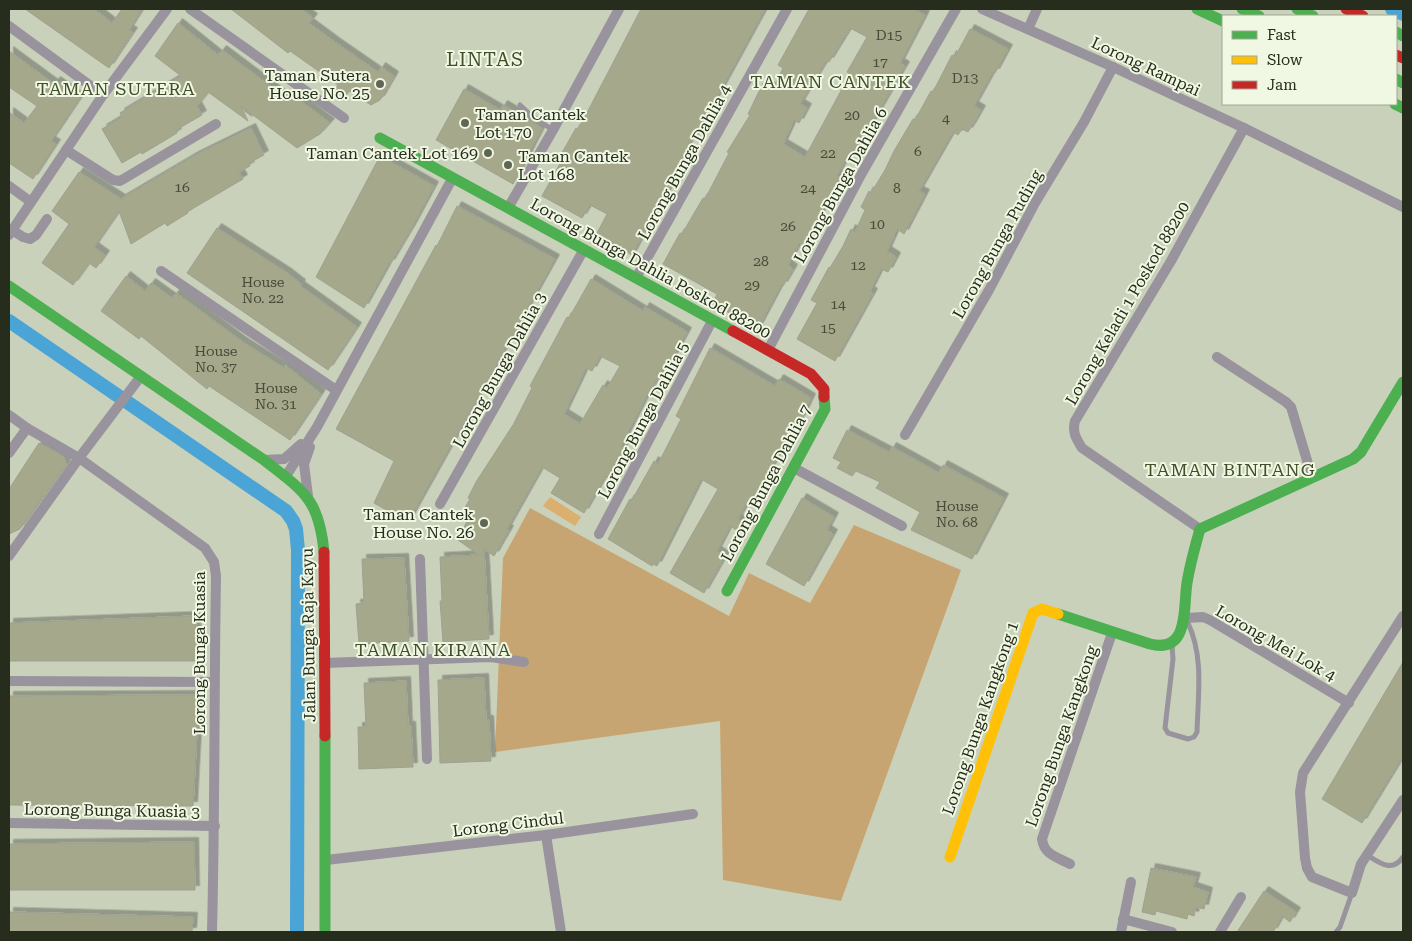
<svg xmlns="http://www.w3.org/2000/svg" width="1412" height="941" font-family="'Roboto Serif',serif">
<defs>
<filter id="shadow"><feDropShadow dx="4.5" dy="-4.5" stdDeviation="0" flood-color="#0004"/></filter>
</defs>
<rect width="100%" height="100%" fill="#c9d1bb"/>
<!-- green -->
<path fill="#dbaf6d" d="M550 497 581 517 575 526 543 506Z"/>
<!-- forest -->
<path fill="#c7a572" d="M530 508 729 616 749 573 810 603 854 525 961 570 841 901 723 880 720 721 495 752 503 558Z"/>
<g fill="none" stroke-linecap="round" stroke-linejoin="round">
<!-- canal -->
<g stroke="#4ba4d6" stroke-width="14">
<path d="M1392 9 1403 14"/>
<path d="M9 321 286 511 293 521 296 529 298 550 297 932"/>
</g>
</g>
<!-- building -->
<g fill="#a6a88b" stroke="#9ea18f" fill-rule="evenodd" filter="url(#shadow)">
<path d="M25 9H94L112 23 122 9H142L129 30 133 32 109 68Z"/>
<path d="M231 9H301L313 18 309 23 336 43 378 72 381 67 394 76 380 100 371 105 349 91 346 96 335 89 338 85 327 77 290 51 288 53Z"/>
<path d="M641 9H765L694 139 692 138 670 180 673 182 656 212 655 211 632 255 596 235 607 214 590 205 582 218 542 196 562 160 559 158 576 128 578 130Z"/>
<path d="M809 9H913L925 15 900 63 905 66 866 133 864 131 852 155 849 153 837 176 841 178 803 246 799 243 788 265 793 269 783 286 781 285 757 330 713 303 717 294 663 264 680 233 682 234 703 198 705 199 729 153 727 152 750 115 748 114 763 83 773 88 783 68 778 65ZM850 28 867 37 847 72 850 74 805 157 783 144 794 120 799 123 807 108 800 104 826 61 829 62Z"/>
<path d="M178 23 218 55 222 50 286 98 290 93 330 123 320 134 297 148 241 106 248 121 208 92 197 106 202 115 176 130 177 133 164 141 142 154 141 152 122 163 102 129 122 117 120 113 181 76 155 56Z"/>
<path d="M970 29 1008 49 995 73 993 72 974 106 981 110 973 124 968 132 962 129 958 135 953 132 919 191 925 194 904 234 897 229 887 251 896 257 888 272 881 269 870 291 873 293 835 361 797 339 817 303 811 300 829 267 830 268 843 246 851 229 855 232 865 210 861 207 869 191 871 193 885 170 894 151 913 119 915 120 931 91 933 92 952 55 955 57Z"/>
<path d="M9 51 54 84 56 81 80 98 51 141 56 144 33 179 9 163V112L24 123 37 106 9 87Z"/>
<path d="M464 89 500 110 503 105 542 128 513 184 436 140Z"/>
<path d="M251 128 264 155 249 163 250 166 239 172 243 179 187 212 188 213 167 226 165 223 131 244 119 211 94 247 105 255 96 268 89 263 73 285 42 263 69 224 52 211 79 172 121 199 194 156Z"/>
<path d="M380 156 434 186 412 227 390 264 389 263 364 308 316 277Z"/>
<path d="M457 206 555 259 408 522 374 503 394 461 336 429 436 245 437 246Z"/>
<path d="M217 228 287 273 301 284 300 286 357 327 328 370 187 273Z"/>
<path d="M126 276 145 291 151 283 172 298 176 293 244 343 284 368 285 365 321 394 290 440 209 386 207 389 141 336 139 339 101 311Z"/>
<path d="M591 279 643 311 645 307 687 332 669 365 666 364 645 399 621 446 624 448 607 478 605 476 584 513 551 493 560 478 542 467 507 529 509 530 494 556 484 549 489 639 443 642 440 601H442L440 557 479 555 458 540 467 521 460 516 470 499 468 498 476 482 513 425 532 388 530 386 567 317 569 318ZM600 356 620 366 607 388 603 385 580 424 564 414 586 368 592 371Z"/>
<path d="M710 348 775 386 779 379 811 398 802 417 792 432H790L754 501 749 499 738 519 742 522 738 531 730 526 717 551 725 556 704 593 670 573 718 489 701 479 657 566 653 564 652 566 608 539 630 499 632 500 654 461 658 464 681 419 676 416Z"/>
<path d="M847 430 889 452 892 447 939 473 943 465 1004 498 972 559 911 530 920 512 876 488 880 482 856 471 852 476 837 468 841 462 833 458Z"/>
<path d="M39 443 64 457 66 465 20 529 9 534V489Z"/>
<path d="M802 498 834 517 827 530 833 534 804 586 766 564Z"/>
<path d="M404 558 409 641 359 644 356 604 364 603 362 559Z"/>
<path d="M195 616 199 661H9V623Z"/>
<path d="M1403 662V756L1362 823 1322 799Z"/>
<path d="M484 678 486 720H489L491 761 440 763 438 680Z"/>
<path d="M406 681 408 726H411L413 767 359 769 358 727H366L364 683Z"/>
<path d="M199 695 193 806 9 805V696Z"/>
<path d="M194 842 195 890H9V844Z"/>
<path d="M1151 868 1196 877 1193 887 1208 892 1204 909 1196 907 1194 916 1188 914 1187 919 1156 911 1155 915 1142 912Z"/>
<path d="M1264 891 1296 912 1290 922 1282 916 1273 932H1237Z"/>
<path d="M9 912 193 917 192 932H9Z"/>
</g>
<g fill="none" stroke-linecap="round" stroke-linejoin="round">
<!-- lane -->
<g stroke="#98939d" stroke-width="5">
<path d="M520 105 533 117 553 130"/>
<path d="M1172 645 1173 659 1165 728 1168 733 1188 739 1194 737 1197 732C1198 695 1204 657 1188 623"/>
<path d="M1367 855C1380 863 1392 873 1403 857"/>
<path d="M1336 932 1340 927 1352 893"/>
</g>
<!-- street -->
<g stroke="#98939d" stroke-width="10">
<path d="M190 9 344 118"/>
<path d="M982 9 1113 67 1244 128 1403 207"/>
<path d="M9 26 103 95"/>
<path d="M1028 29 1037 9"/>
<path d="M66 150 113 180 120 181 216 124"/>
<path d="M9 186 31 202"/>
<path d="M508 208 553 130 619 9"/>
<path d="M12 230 23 237 30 239 36 235 47 219"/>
<path d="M9 235 103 95 167 9"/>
<path d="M161 271 336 390"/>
<path d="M636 278 787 9"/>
<path d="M768 350 862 173 956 9"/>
<path d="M1217 357 1286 402 1291 407 1312 477"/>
<path d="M9 415 27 428 79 458 205 548 214 562 216 576C214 695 215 814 212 932"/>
<path d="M905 435 989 290 1035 203 1084 122 1113 67"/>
<path d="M9 453 27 428"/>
<path d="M264 460 284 459 301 444"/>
<path d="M794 468 902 526"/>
<path d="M286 476 317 427 452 179"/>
<path d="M308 496 304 464 310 447"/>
<path d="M440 504 583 251"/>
<path d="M1200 529 1082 448C1076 438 1072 432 1075 421L1171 261 1244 128"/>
<path d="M599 534 712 321"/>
<path d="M9 556 79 458 141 376"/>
<path d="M420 559 427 759"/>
<path d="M1403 616 1303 773 1300 792 1305 858 1307 868 1312 877 1352 893 1361 864 1403 800"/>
<path d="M1186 618 1203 617 1210 620 1349 703"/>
<path d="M325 663 491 657 524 662"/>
<path d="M9 681 214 682"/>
<path d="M9 823 215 826"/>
<path d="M546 835 561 932"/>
<path d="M326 860 546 835 693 814"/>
<path d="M1070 864C1057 857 1044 855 1042 839L1112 633"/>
<path d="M1123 919 1172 932"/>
<path d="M1121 932 1131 882"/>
<path d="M1220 932 1241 897"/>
</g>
<!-- fast -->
<g stroke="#4caf50" stroke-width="11">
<path d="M1197 9 1223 21"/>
<path d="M1242 9 1259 16"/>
<path d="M1297 9 1313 16"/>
<path d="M1396 32 1403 36"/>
<path d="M1396 79 1403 83"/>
<path d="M1395 104 1403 108"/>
<path d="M380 138 733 331"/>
<path d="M9 286 264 460C303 491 319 498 324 552"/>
<path d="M727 591 825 409 824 397"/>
<path d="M1058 614 1150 644C1190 654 1183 607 1187 583 1190 564 1195 547 1200 529L1353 459 1361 452 1403 382"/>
<path d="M325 736V932"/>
</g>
<!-- slow -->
<path stroke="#ffc107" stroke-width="11" d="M950 857 1033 613 1042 609 1058 614"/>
<!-- jam -->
<g stroke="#c62828" stroke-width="11">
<path d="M1346 9 1363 16"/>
<path d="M1396 55 1403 58"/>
<path d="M733 331 811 374 824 389V397"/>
<path d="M324 552 325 736"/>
</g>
</g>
<!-- markers -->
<g fill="#606654" stroke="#f0f8e3" stroke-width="2">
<circle cx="380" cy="84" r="5"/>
<circle cx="465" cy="123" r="5"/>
<circle cx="488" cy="153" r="5"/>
<circle cx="508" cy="165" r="5"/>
<circle cx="484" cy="523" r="5"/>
</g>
<g text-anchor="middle" stroke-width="4" stroke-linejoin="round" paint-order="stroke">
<!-- number labels -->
<g font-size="14" fill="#474c38">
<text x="889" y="40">D15</text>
<text x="880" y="67">17</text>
<text x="965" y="83">D13</text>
<text x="852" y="120">20</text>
<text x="946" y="123">4</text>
<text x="918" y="156">6</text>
<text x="828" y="158">22</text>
<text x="182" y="192">16</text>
<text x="808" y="193">24</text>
<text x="897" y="193">8</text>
<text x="877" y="229">10</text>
<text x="788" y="231">26</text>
<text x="761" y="266">28</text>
<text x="858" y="270">12</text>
<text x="263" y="287">House<tspan x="263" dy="16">No. 22</tspan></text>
<text x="752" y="290">29</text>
<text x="838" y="309">14</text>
<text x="828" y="333">15</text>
<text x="216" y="356">House<tspan x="216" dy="16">No. 37</tspan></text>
<text x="276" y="393">House<tspan x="276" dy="16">No. 31</tspan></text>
<text x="957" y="511">House<tspan x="957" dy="16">No. 68</tspan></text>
</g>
<!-- street labels -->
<g font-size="16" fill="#272d1d" stroke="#f0f8e3">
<text transform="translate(1146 66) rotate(25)" y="6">Lorong Rampai</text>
<text transform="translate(684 162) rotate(-61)" y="6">Lorong Bunga Dahlia 4</text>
<text transform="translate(840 185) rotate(-61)" y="6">Lorong Bunga Dahlia 6</text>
<text transform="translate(997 244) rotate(-61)" y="6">Lorong Bunga Puding</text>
<text transform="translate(651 268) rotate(29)" y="6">Lorong Bunga Dahlia Poskod 88200</text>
<text transform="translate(1127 303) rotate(-60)" y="6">Lorong Keladi 1 Poskod 88200</text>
<text transform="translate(499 370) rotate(-61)" y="6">Lorong Bunga Dahlia 3</text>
<text transform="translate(643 420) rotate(-62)" y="6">Lorong Bunga Dahlia 5</text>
<text transform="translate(766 483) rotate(-62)" y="6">Lorong Bunga Dahlia 7</text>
<text transform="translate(308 635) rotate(-91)" y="6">Jalan Bunga Raja Kayu</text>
<text transform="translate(1276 643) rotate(30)" y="6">Lorong Mei Lok 4</text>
<text transform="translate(199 653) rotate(-90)" y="6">Lorong Bunga Kuasia</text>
<text transform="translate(980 718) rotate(-71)" y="6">Lorong Bunga Kangkong 1</text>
<text transform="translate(1061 736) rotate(-71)" y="6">Lorong Bunga Kangkong</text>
<text transform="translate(112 810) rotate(1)" y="6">Lorong Bunga Kuasia 3</text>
<text transform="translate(508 824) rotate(-7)" y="6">Lorong Cindul</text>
</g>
<!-- poi labels -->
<g font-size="16" fill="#272d1d" stroke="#f0f8e3" text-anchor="end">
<text x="370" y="81">Taman Sutera<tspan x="370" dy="18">House No. 25</tspan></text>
<text x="475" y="120" text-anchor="start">Taman Cantek<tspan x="475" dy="18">Lot 170</tspan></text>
<text x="478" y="159">Taman Cantek Lot 169</text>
<text x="518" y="162" text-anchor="start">Taman Cantek<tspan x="518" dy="18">Lot 168</tspan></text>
<text x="474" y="520">Taman Cantek<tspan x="474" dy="18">House No. 26</tspan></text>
</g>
<!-- neighbourhood labels -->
<g font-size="18" letter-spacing="1" fill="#414e2a" stroke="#f0f8e3">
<text x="831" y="88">TAMAN CANTEK</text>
<text x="116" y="95">TAMAN SUTERA</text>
<text x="1230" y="476">TAMAN BINTANG</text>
<text x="433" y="656">TAMAN KIRANA</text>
</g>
<!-- quarter labels -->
<g font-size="19" letter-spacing="1" fill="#414e2a" stroke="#f0f8e3">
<text x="485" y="66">LINTAS</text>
</g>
</g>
<!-- border -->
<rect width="1412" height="941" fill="none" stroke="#272d1d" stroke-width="20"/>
<!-- legend -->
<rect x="1222" y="15" width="175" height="90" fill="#f0f8e3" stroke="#a0a794"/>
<rect x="1232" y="31" width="25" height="8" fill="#4caf50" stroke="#a0a794"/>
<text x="1267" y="40" font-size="15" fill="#272d1d">Fast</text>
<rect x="1232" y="56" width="25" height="8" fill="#ffc107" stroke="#a0a794"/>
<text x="1267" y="65" font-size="15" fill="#272d1d">Slow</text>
<rect x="1232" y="81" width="25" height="8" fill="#c62828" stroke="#a0a794"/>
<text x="1267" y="90" font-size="15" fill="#272d1d">Jam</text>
</svg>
